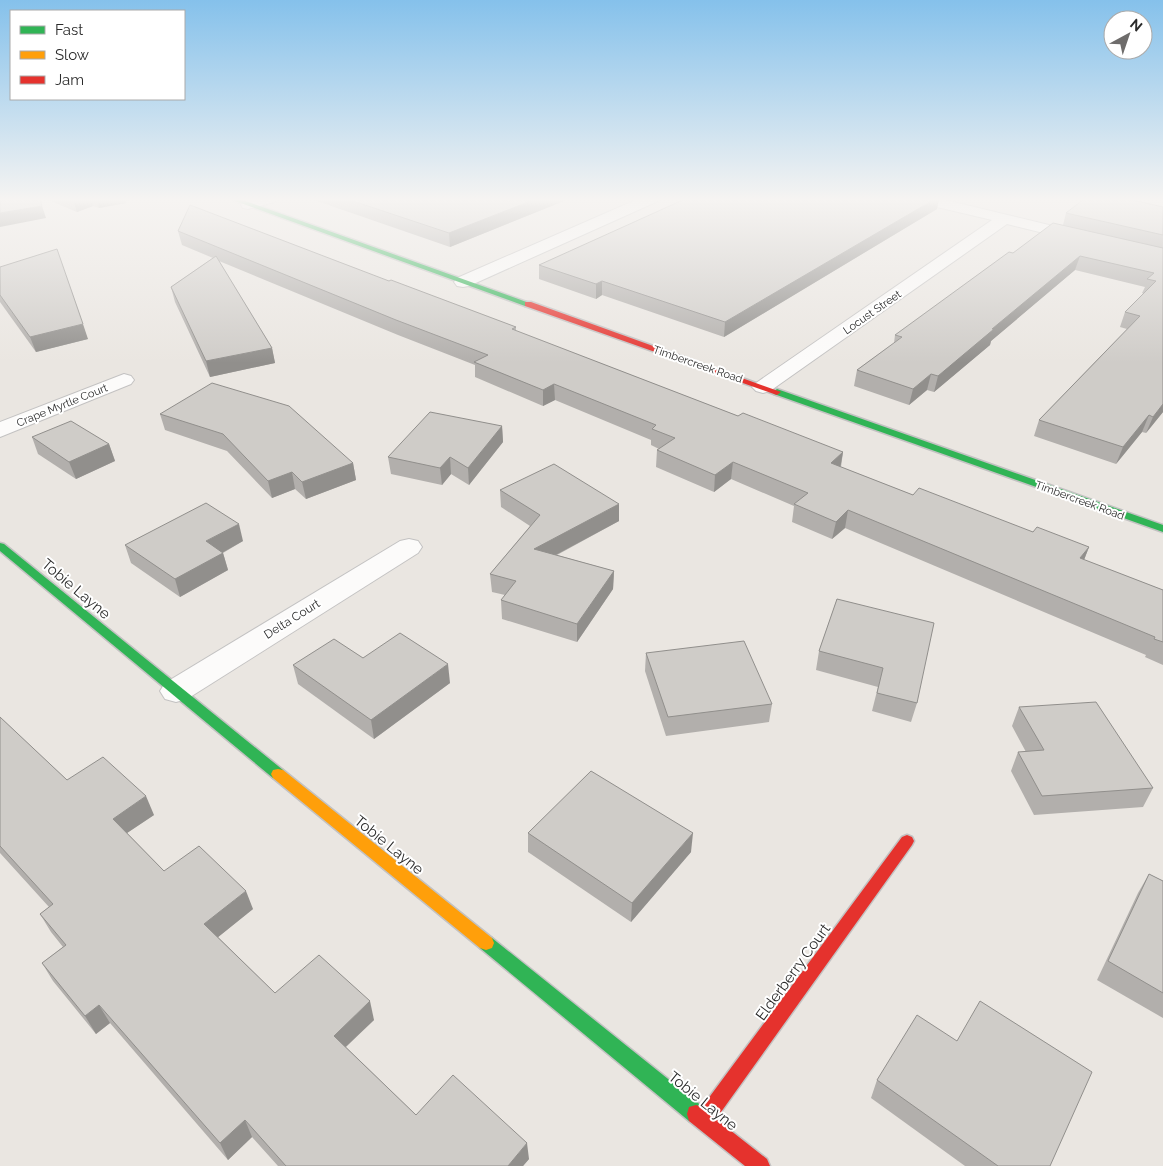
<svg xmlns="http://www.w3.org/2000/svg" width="1163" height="1166" font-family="Raleway,sans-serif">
<rect width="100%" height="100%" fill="#eae6e1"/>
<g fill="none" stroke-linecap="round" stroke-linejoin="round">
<!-- street casing -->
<g stroke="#c3c2c2" stroke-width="2">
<g id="street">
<path d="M251 199H276L274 202 248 209 243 208 241 205 243 202Z"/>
<path d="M638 199H658L656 202 469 286 463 287 457 286 454 282 457 278Z"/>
<path d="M914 199H941L1086 234 1088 237 1086 240 1080 242 1007 224 770 391 763 393 756 391 752 387 756 383 992 220 916 202Z"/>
<path d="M124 374 131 376 134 380 131 384 0 437V422Z"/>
<path d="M409 539 418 541 422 547 418 553 187 699 176 702 165 699 160 691 165 683 400 541Z"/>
</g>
</g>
<!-- fast casing -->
<g stroke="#c3c2c2" stroke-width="3">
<g id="fast">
<path d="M230 199H240L532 304 525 306Z"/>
<path d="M777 389 1163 525V532L774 394 773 392Z"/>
<path d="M0 543 4 544 283 770 285 774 283 778 278 779 273 778 0 551Z"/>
<path d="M486 936 492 938 703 1107 705 1114 703 1121 696 1123 689 1121 480 948 478 943 480 938Z"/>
</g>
</g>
<!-- slow casing -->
<g stroke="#c3c2c2" stroke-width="3">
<path id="slow" d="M278 769 283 770 492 938 494 943 492 948 486 950 480 948 273 778 271 774 273 770Z"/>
</g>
<!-- jam casing -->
<g stroke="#c3c2c2" stroke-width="3">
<g id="jam">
<path d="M525 302H531L781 392 777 395 774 394 525 306Z"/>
<path d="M907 835 912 837 914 841 912 845 716 1119 767 1159 770 1166H745L689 1121 687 1114 689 1107 696 1105 702 1107 902 837Z"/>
</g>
</g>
<!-- street -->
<use href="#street" fill="#fcfbfa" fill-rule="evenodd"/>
<!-- fast -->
<use href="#fast" fill="#30b455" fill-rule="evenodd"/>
<!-- slow -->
<use href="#slow" fill="#ff9f0a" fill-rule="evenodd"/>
<!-- jam -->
<use href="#jam" fill="#e5322d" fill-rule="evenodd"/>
</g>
<!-- wall -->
<g fill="#b2afac">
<path d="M46 199H127L126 203 99 208 93 206 77 212Z"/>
<path d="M311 199H569L450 247Z"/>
<path d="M1163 207V412L1146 433 1142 432 1116 464 1034 436 1039 420 1127 329 1120 327 1125 312 1144 294 1142 293 1145 287 1075 270 991 341 990 345 934 392 927 390 909 405 854 386 857 370 894 343 895 335 1013 253 1063 225 1066 213Z"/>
<path d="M937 209 724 337 602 295 596 299 539 279V265Z"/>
<path d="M178 231 389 281 516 327V331L738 416 843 452 841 467 913 495 1033 532 1089 547 1084 560 1163 590V665L1145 657 1146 655 845 528 832 539 792 522 794 506 731 479 714 492 656 467 657 450 659 449 651 445V440L555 400 543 406 475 377V365L398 335 219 261 272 348 275 363 210 377 175 302 171 287 213 258 182 245Z"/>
<path d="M0 267 88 339 36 352 0 302Z"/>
<path d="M160 414 353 463 356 480 306 499 295 489 272 498 227 451 165 430Z"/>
<path d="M502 426 503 442 469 485 451 474 442 485 391 474 388 457Z"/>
<path d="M32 437 109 444 115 461 76 479 38 454Z"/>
<path d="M500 490 619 521 557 555 614 571 613 589 577 642 502 619 501 600 505 595 492 592 490 574 530 526 501 507Z"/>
<path d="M243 541 223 553 228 570 180 597 131 563 125 545Z"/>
<path d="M837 599 917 703 911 722 872 711 878 687 816 670 819 651Z"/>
<path d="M646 653 772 704 769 722 666 736 645 671Z"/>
<path d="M363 658 450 683 374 739 298 684 293 665Z"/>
<path d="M1019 707 1153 788 1143 807 1034 815 1011 771 1018 752H1026L1012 726Z"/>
<path d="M0 717 67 780 154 815 127 833 164 871 253 909 218 937 275 993 374 1020 346 1047 416 1115 529 1159 523 1166H278L252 1137 228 1160 110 1023 96 1034 53 981 42 963 63 947 51 932 40 914 49 907 0 853Z"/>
<path d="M528 833 691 852 631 922 528 852Z"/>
<path d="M1149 874 1163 881V1018L1097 980 1138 893Z"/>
<path d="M877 1080 1050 1166H965L871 1098Z"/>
</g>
<!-- shaded-wall -->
<g fill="#918f8c">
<path d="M73 199H91L93 206 77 212Z"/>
<path d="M96 199H127L126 203 99 208Z"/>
<path d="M536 199H569L450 247 449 233Z"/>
<path d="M935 199H939L937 209 724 337 725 322Z"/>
<path d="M42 206 46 218 0 227V213Z"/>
<path d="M1080 256 1075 270 991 341 990 345 934 392 938 376 992 329Z"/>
<path d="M602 281V295L596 299V284Z"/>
<path d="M83 324 88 339 36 352 30 337Z"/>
<path d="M272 348 275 363 210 377 206 361Z"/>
<path d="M931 374 927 390 909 405 913 389Z"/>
<path d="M554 384 555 400 543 406V390Z"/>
<path d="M1163 404V412L1146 433 1153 417Z"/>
<path d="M1149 415 1142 432 1116 464 1123 447Z"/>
<path d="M502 426 503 442 469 485 468 468Z"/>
<path d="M109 444 115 461 76 479 69 462Z"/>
<path d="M843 452 840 469 831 463Z"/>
<path d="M450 457 451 474 442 485 440 468Z"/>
<path d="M733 462 731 479 714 492 715 475Z"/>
<path d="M353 463 356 480 306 499 302 482Z"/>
<path d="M292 472 295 489 272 498 268 481Z"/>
<path d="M619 504V521L535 566 534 549Z"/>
<path d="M848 510 845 528 832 539 836 522Z"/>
<path d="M239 524 243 541 211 559 206 541Z"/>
<path d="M1089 547 1082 565 1080 558Z"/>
<path d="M223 553 228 570 180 597 175 579Z"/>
<path d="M614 571 613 589 577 642V624Z"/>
<path d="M448 664 450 683 374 739 371 720Z"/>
<path d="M146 796 154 815 121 837 113 819Z"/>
<path d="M693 833 691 852 631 922 632 903Z"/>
<path d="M246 891 253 909 212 942 204 924Z"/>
<path d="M370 1001 374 1020 339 1053 334 1036Z"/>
<path d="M99 1005 110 1023 96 1034 85 1016Z"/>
<path d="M245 1120 252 1137 228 1160 220 1143Z"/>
<path d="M527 1143 529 1159 523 1166H508Z"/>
</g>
<!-- building -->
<g fill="#cfccc8" stroke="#918f8c">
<path d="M0 199H40L42 206 0 213Z"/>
<path d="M347 199H536L449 233Z"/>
<path d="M685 199H935L725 322 602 281 596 284 539 265Z"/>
<path d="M1084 199H1128L1163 207V235L1066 213Z"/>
<path d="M190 205 389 281 391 280 516 327 512 329 738 416 743 413 843 452 831 463 913 495 919 488 1033 532 1037 527 1089 547 1080 558 1163 590V642L1154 639 1155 637 848 510 836 522 794 504 808 493 733 462 715 475 657 450 675 438 652 429 656 425 554 384 543 390 474 362 488 355 396 320 178 231Z"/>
<path d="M1053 223 1163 248V404L1153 417 1149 415 1123 447 1039 420 1140 316 1125 312 1156 281 1147 279 1154 273 1080 256 992 329H994L938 376 931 374 913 389 857 370 902 337 895 335 1009 252 1013 253Z"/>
<path d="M57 249 83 324 30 337 0 295V267Z"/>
<path d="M216 256 272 348 206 361 171 287Z"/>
<path d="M212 383 289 406 353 463 302 482 292 472 268 481 223 434 160 414Z"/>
<path d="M430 412 502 426 468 468 450 457 440 468 388 457Z"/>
<path d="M71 421 109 444 69 462 32 437Z"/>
<path d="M554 464 619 504 534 549 614 571 577 624 501 600 516 581 490 574 540 515 500 490Z"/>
<path d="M206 503 239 524 206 541 223 553 175 579 125 545Z"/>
<path d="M837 599 934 623 917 703 877 693 883 668 819 651Z"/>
<path d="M400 633 448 664 371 720 293 665 334 639 363 658Z"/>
<path d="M744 641 772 704 668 717 646 653Z"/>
<path d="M1096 702 1153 788 1042 796 1018 752 1044 750 1019 707Z"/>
<path d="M0 717 67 780 103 757 146 796 113 819 164 871 199 846 246 891 204 924 275 993 319 955 370 1001 334 1036 416 1115 453 1075 527 1143 508 1166H286L245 1120 220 1143 99 1005 85 1016 42 963 66 945 40 914 53 904 0 846Z"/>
<path d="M591 771 693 833 632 903 528 833Z"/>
<path d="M1149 874 1163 881V993L1108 961Z"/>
<path d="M980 1001 1092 1072 1050 1166H998L877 1080 917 1015 957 1041Z"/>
</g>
<!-- sky -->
<linearGradient id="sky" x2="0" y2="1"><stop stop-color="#85c1eb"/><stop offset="0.55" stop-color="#f6f4f2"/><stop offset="1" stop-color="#f6f4f2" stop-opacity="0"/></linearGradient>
<rect width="1163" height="363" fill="url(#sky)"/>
<g text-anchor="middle" stroke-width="4" stroke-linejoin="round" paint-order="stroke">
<!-- far-street labels -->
<g font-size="11" fill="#2b2b2b" stroke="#fff">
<text transform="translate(872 312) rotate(-35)" y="4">Locust Street</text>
<text transform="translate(698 364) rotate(19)" y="4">Timbercreek Road</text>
<text transform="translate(62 405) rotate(-22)" y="4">Crape Myrtle Court</text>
<text transform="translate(1080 500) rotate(20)" y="4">Timbercreek Road</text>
</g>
<!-- street labels -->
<g font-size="12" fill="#2b2b2b" stroke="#fff">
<text transform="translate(292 619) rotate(-32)" y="4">Delta Court</text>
</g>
<!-- near-street labels -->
<g font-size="15" fill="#2b2b2b" stroke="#fff">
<text transform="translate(76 589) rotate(40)" y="5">Tobie Layne</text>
<text transform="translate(389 845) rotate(39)" y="5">Tobie Layne</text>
<text transform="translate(793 972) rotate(-54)" y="5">Elderberry Court</text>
<text transform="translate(703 1101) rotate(39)" y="5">Tobie Layne</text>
</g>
</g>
<!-- legend -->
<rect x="10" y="10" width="175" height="90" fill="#ffffff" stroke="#aaaaaa"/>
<rect x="20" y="26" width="25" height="8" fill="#30b455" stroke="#aaaaaa"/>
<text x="55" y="35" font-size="15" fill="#2b2b2b">Fast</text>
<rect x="20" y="51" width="25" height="8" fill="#ff9f0a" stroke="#aaaaaa"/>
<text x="55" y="60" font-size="15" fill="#2b2b2b">Slow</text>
<rect x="20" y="76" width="25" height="8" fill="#e5322d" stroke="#aaaaaa"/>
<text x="55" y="85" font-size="15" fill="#2b2b2b">Jam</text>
<!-- north arrow -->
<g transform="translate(1128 35) rotate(40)"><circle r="24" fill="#ffffff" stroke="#aaaaaa"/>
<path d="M0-4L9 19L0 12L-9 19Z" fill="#6e6c6b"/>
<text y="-8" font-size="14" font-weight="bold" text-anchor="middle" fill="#2b2b2b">N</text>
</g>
</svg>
